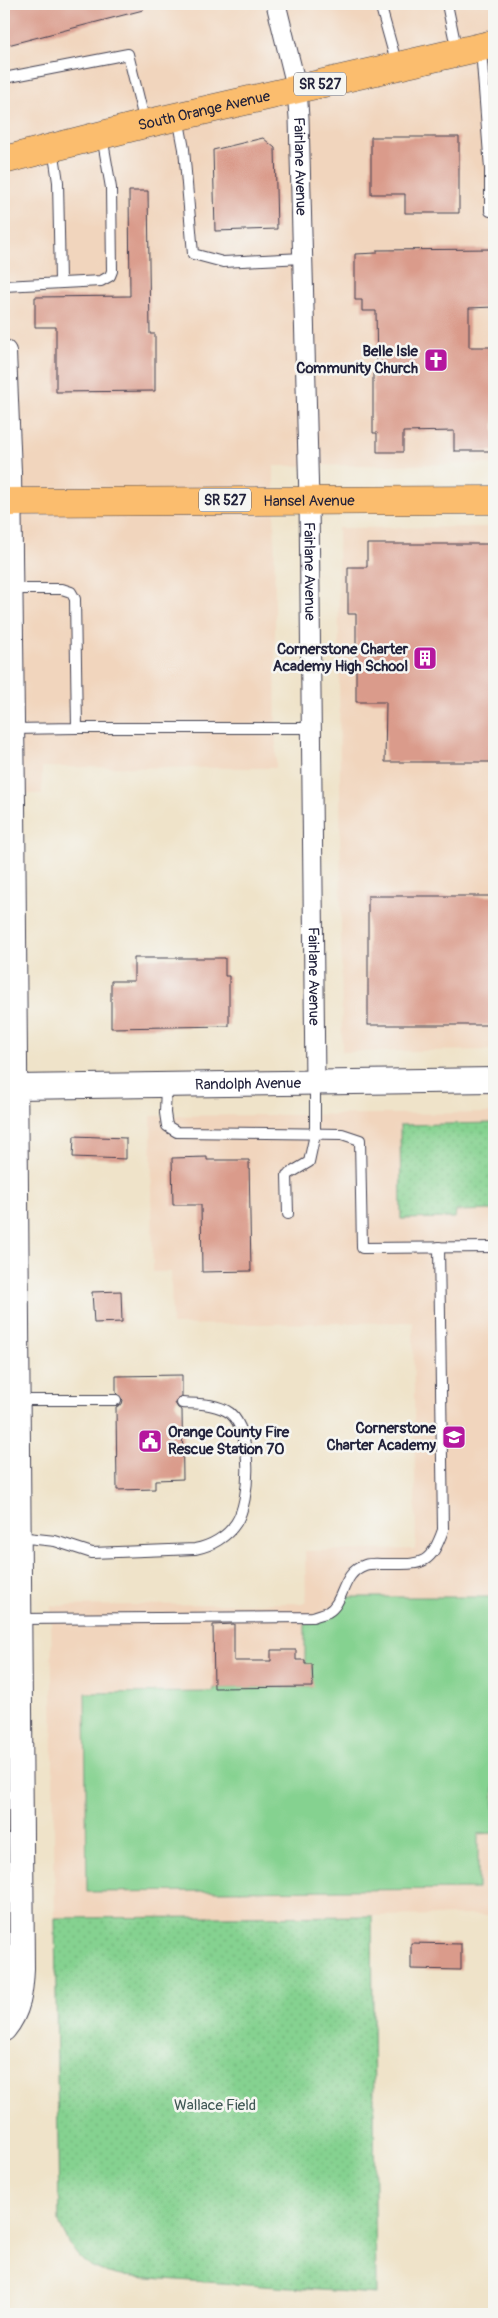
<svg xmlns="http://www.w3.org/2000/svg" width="498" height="2318" font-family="Pangolin,sans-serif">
<defs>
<pattern id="park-dots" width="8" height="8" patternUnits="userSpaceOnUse" patternTransform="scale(1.25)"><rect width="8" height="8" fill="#85d290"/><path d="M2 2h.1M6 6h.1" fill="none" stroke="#73b47d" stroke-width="1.8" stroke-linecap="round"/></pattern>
</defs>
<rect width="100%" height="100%" fill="#f6f6f2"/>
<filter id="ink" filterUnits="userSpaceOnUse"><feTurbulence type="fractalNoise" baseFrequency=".02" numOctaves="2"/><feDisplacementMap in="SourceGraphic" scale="10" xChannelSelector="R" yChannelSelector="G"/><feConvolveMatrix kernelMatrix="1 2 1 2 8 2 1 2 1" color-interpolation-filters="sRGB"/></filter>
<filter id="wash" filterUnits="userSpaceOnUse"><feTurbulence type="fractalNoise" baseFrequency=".0096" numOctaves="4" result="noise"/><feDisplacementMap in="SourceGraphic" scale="20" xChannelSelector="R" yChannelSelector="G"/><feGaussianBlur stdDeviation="1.12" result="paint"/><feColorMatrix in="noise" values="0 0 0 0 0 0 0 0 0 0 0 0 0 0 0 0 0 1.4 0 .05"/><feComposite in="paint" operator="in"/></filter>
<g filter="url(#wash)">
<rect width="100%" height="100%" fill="#efe3c9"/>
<!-- built -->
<g fill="#f1d5bd">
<path d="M4 4H494V464L274 466 276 768 42 767V794H4Z"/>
<path d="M494 527V1050L342 1052 338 528Z"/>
<path d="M494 1113V1915L55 1918 51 1606 306 1603 305 1551 416 1549 413 1322 172 1325 171 1272H153L151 1116Z"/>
</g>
<!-- park -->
<g fill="url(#park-dots)" stroke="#547a66">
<path d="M494 1123V1210L456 1211 455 1218 401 1219 400 1125Z"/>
<path d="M372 1916 376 2294 121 2276C83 2268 75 2258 59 2223L55 1918Z"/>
</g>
<!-- pitch -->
<path fill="#85d290" stroke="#547a66" d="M345 1597H494V1833L478 1834V1889L87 1892 85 1693 213 1692 214 1688 312 1687V1665L305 1664V1623C322 1623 340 1615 345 1597Z"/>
<g id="blocks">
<!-- building -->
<g fill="#da9b8b">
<path d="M4 4H142L143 10 4 46Z"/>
<path d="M371 137H459V213H405V194H371Z"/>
<path d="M263 138 275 148 277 229 215 231 213 150Z"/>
<path d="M129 191H148L150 334H155V391L56 392V327H35V297L130 296Z"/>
<path d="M494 249V307L469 308V347H494V451H454V431L403 432V452H377V433H373V373H377L376 311H362V300H355V254L377 253V250Z"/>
<path d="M367 544H494V762H385L386 702H356V614H348V567H367Z"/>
<rect x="368" y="896" width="126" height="129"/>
<path d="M134 958H225V976H229V1026L111 1028V981H134Z"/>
<path d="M74 1136 126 1138V1159L73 1157Z"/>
<path d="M207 1157V1160H249L251 1271 202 1272 201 1205H173L172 1158Z"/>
<path d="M121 1291 122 1322 94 1323 92 1292Z"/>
<path d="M182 1375V1396L177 1399 175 1403 178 1408 182 1410 183 1479 155 1480V1489L117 1490 116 1407 122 1404 123 1400 116 1393V1376Z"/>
<path d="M234 1624V1661H271V1650H296V1660H305V1664H312L313 1687 214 1688 213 1625Z"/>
<path d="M411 1943 461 1944V1970L411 1969Z"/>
</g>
</g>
</g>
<g filter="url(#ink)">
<use href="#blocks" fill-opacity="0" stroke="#413f50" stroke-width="1"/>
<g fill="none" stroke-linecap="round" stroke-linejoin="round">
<!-- service casing -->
<g stroke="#413f50" stroke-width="12">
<g id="service">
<path d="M380 4 397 65"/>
<path d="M447 4 457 52"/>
<path d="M481 49 490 169H494"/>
<path d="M4 78 128 54 145 123"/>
<path d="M178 117 184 149 193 254 223 262 303 258"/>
<path d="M53 148 58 182 60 281"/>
<path d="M490 169V211H494"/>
<path d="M4 286 101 281 110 276 112 271 111 188 102 136"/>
<path d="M10 589H62L71 592 75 599 77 728 12 729"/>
<path d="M77 728H311"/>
<path d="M166 1085 165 1113 167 1126 177 1132 342 1134 360 1140 362 1248 494 1247"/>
<path d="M288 1214 287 1175 309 1162 315 1134V1083"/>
<path d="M17 1400H116"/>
<path d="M18 1537 55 1541 92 1553 195 1549C211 1546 227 1537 236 1523 251 1500 253 1432 230 1413 216 1403 198 1404 182 1403"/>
<path d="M19 1619 313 1617C318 1615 323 1614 328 1612 345 1602 341 1573 365 1565 371 1563 379 1564 385 1564 421 1564 430 1567 443 1530L439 1247"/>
</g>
</g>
<!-- minor casing -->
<g stroke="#413f50" stroke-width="21">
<g id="minor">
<path id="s1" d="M276 4 297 89 299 118 309 500 315 1082"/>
</g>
</g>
<!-- tertiary casing -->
<g stroke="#413f50" stroke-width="26">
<g id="tertiary">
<path d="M4 352 9 472 13 803 22 1968C21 1991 19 2011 4 2029"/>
<path id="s2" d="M16 1087 494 1080"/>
</g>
</g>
<!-- primary casing -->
<g stroke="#413f50" stroke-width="29">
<g id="primary">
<path id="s3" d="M4 160 145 124 494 44"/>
<path id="s4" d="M4 502 494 500"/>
</g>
</g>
<!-- service -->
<use href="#service" stroke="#fff" stroke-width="10"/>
<!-- minor -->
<use href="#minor" stroke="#fff" stroke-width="19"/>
<!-- tertiary -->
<use href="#tertiary" stroke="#fff" stroke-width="24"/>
<!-- primary -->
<use href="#primary" stroke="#fbbd6e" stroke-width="28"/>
</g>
</g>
<!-- icons -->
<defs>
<g id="church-square" transform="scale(1.25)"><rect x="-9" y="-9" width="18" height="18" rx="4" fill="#b5179e" stroke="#f6f6f2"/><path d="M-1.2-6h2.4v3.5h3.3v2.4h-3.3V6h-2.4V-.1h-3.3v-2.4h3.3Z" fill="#fff"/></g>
<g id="building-square" transform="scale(1.25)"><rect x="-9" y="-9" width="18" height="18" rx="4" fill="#b5179e" stroke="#f6f6f2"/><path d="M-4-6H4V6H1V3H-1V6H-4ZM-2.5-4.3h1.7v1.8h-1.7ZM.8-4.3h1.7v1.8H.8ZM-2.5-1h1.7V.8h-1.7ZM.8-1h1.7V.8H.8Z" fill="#fff"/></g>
<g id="school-square" transform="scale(1.25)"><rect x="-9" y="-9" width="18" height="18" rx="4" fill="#b5179e" stroke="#f6f6f2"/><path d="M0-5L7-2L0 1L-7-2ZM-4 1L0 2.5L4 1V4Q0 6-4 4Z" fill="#fff"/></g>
<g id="civic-square" transform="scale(1.25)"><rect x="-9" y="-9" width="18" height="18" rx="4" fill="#b5179e" stroke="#f6f6f2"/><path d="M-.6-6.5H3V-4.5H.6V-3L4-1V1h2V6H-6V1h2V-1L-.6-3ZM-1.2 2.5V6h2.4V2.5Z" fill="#fff"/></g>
</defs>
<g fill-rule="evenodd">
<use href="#church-square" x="436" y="360"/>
<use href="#building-square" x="425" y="658"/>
<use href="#school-square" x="454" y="1437"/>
<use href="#civic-square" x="150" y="1441"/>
</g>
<g text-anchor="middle" stroke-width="5" stroke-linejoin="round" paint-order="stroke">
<!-- shield labels -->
<g fill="#f6f6f2" stroke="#626272" stroke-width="1">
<rect x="294" y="72.5" width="52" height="23" rx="4"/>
<rect x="199" y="488.5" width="52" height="23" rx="4"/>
</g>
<g font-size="14" font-weight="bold" fill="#22223b">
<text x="320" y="89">SR 527</text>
<text x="225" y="505">SR 527</text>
</g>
<!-- street labels -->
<g font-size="15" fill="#22223b" stroke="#f6f6f2">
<text dy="5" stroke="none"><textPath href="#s3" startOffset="206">South Orange Avenue</textPath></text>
<text dy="5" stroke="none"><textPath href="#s1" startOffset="165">Fairlane Avenue</textPath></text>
<text dy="5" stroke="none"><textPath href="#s4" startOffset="305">Hansel Avenue</textPath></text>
<text dy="5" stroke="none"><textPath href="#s1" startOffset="570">Fairlane Avenue</textPath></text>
<text dy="5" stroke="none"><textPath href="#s1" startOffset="975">Fairlane Avenue</textPath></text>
<text dy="5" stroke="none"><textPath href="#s2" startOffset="232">Randolph Avenue</textPath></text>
</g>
<!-- poi labels -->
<g font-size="15" font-weight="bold" fill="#22223b" stroke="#f6f6f2" text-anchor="end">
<text x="418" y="356">Belle Isle<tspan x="418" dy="17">Community Church</tspan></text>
<text x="408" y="654">Cornerstone Charter<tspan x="408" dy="17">Academy High School</tspan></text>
<text x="436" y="1433">Cornerstone<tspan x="436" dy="17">Charter Academy</tspan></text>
<text x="168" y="1437" text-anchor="start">Orange County Fire<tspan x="168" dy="17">Rescue Station 70</tspan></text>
</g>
<!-- park labels -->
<g font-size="15" fill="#405754" stroke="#f6f6f2">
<text x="215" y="2110">Wallace Field</text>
</g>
</g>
<!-- margin -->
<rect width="498" height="2318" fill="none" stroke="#f6f6f2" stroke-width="20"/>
</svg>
